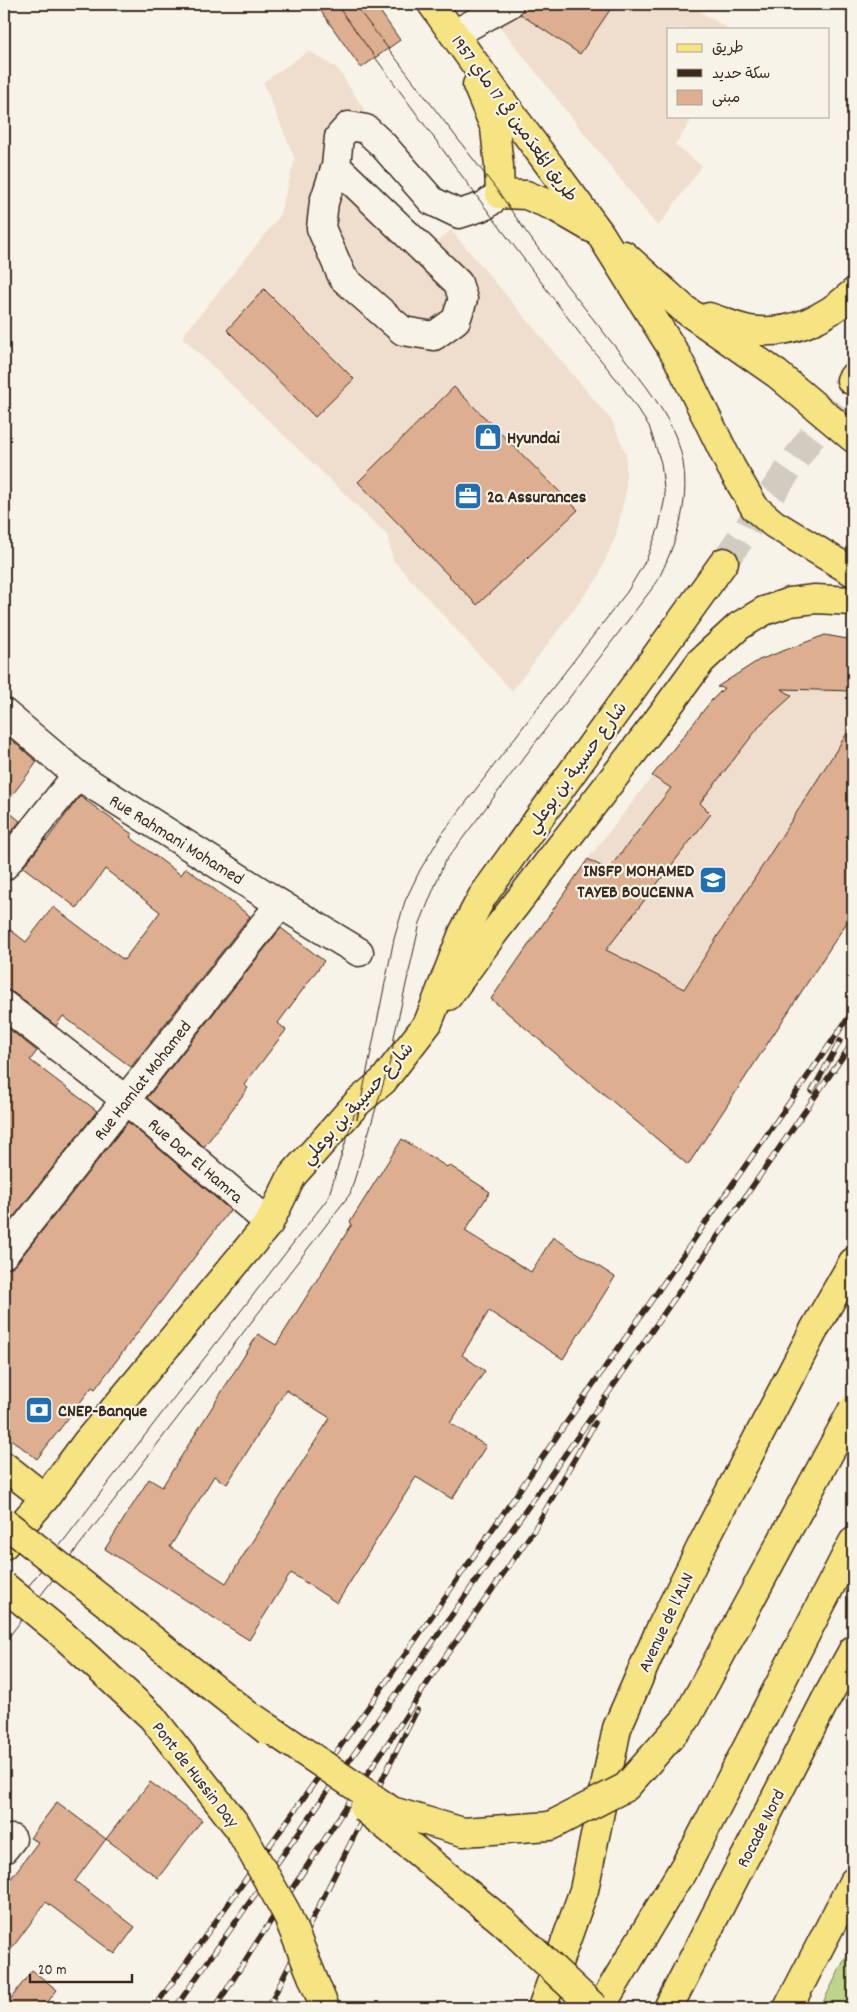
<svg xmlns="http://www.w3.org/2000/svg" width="857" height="2012" font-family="Dekko,'Playpen Sans Arabic',sans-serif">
<rect width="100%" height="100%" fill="#f7f3e8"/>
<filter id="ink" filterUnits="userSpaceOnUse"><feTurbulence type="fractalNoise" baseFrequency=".02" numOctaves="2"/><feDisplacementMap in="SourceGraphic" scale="10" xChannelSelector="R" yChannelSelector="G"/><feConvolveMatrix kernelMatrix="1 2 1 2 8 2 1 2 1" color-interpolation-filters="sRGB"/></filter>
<g filter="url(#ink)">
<!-- built -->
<g fill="#efdecd">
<path d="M482 4H688L729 29H668V116H694L675 145 702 166 658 227Z"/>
<path d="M309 51 338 69 365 111 333 138 423 254 451 230 612 421 626 454V492L616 535 597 579 512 691 393 560 387 535 182 337 279 217 295 159 263 82Z"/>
<path d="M825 635 853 640V913L688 1165 491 999 588 859 711 701 736 675 759 660Z"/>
</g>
<!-- green -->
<path fill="#bcd58b" stroke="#7c8054" d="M853 1943V2008H820Z"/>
<!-- building -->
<g fill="#ddae8f" stroke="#3b2a1e" fill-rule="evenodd">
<path d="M316 4H375L400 40 361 68Z"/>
<path d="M525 4H614L580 54 520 14Z"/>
<path d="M264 289 354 379 315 417 227 330Z"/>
<path d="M454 387 578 510 477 605 358 482Z"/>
<path d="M825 635 853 640V691L782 689 792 696 762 723 700 803 711 814 606 950 684 989 853 724V913L688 1165 491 999 588 859 608 870 671 788 652 776 711 701 724 688 717 687 759 660Z"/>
<path d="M4 733 37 762 4 806Z"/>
<path d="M80 796 132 834 130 837 181 875 186 868 250 916 131 1067 63 1016 56 1026 14 993 4 990V925L26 942 53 907 124 960 160 912 105 869 77 908 23 867 45 840 46 841Z"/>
<path d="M4 808 20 821 4 841Z"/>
<path d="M281 928 324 961 278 1023 286 1030 244 1085 248 1088 204 1147 147 1098Z"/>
<path d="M4 1025 37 1051 30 1060 97 1111 4 1229Z"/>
<path d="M128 1122 230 1210 95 1389 92 1387 37 1459 4 1434V1269L10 1268 16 1264Z"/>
<path d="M402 1139 447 1167 449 1165 490 1192 465 1231 531 1272 553 1237 615 1277 563 1359 489 1311 462 1355 485 1371 450 1423 486 1446 452 1499 416 1477 337 1603 291 1573 249 1640 105 1549 149 1479 162 1487 258 1334 276 1345 352 1224 350 1222ZM286 1390 330 1418 226 1583 170 1547 214 1476 227 1484Z"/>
<path d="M150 1782 202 1820 158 1878 106 1839Z"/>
<path d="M57 1802 106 1839 75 1881 135 1927 115 1954 46 1902 4 1959V1888L38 1842 30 1838Z"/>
<path d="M32 1970 57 1990 43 2008H4Z"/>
</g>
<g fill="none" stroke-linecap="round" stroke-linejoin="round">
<!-- major-tunnel -->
<path stroke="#d1cbc0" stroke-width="28" stroke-dasharray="28 14" stroke-linecap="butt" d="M724 562 851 380"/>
<!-- minor casing -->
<g stroke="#3b2a1e" stroke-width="31">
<g id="minor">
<path d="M454 34 509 4"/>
<path d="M336 166 458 283 463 299 456 320 434 336 403 331 343 278 321 228 324 202 336 166 339 137 349 126 366 129 383 145 432 201 459 214 484 206 500 194"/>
<path d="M4 713 77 775 280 904 359 952"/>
<path d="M4 866 77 775"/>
<path d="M4 1005 126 1100 269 1223"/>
<path d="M4 1254 280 904"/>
<path d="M4 1849 12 1839"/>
</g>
</g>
<!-- major casing -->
<g stroke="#3b2a1e" stroke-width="31">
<g id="major">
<path d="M432 4 501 100 599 232 676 355 731 467 755 508 774 524 853 572"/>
<path d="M477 85 495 128 499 166 500 194 526 195 555 207 591 228"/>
<path d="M624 255 684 309 777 374 853 438"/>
<path d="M709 317C722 321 736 328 750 330 789 336 825 319 853 293"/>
<path d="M851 380 853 377"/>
<path d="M448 996 493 934 655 724 701 661 739 626 764 611 790 602 815 599 853 601"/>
<path d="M4 1545 45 1498 86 1443 269 1223 292 1176 358 1102 383 1081 428 1023 463 933 482 897 724 562"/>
<path d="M682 1874 853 1542"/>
</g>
</g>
<!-- highway casing -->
<g stroke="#3b2a1e" stroke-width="31">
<g id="highway">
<path d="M4 1466 45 1498"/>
<path d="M542 2008 584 1890 617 1728 659 1632 704 1541 815 1328 853 1262"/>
<path d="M600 2008 693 1852"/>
<path d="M668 2008 825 1701 853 1650"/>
<path d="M788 2008 853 1882"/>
</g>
</g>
<!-- minor -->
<use href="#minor" stroke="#f7f3e8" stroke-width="28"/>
<!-- major -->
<use href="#major" stroke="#f6e381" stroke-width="28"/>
<!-- highway -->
<use href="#highway" stroke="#f6e381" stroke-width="28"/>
<!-- tram -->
<g stroke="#3b2a1e" stroke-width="1">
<path d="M4 1618 328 1198 358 1102 357 1120 394 939 405 901 420 870 442 834 551 690 627 592 646 560 659 527 665 497 661 463 649 426 621 385 583 338 484 206 336 4"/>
<path d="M4 1643 350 1194 392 1055 394 1037 420 923 444 863 657 582C676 543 690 505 683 462 675 415 633 370 605 334 569 288 532 243 500 194L354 4"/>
</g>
<!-- rail casing -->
<g stroke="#3b2a1e" stroke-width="5.5">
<g id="rail">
<path d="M812 1091 840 1041"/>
<path d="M154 2008 379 1692 853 1011"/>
<path d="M175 2008 628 1365 853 1042"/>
<path d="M215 2008 255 1945 438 1667 534 1530 595 1423"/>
<path d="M268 2008 417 1710"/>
</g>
</g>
<!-- rail -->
<use href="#rail" stroke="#f7f3e8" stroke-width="4" stroke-dasharray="11" stroke-linecap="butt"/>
<!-- highway-bridge casing -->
<g stroke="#3b2a1e" stroke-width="31" stroke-linecap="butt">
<g id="highway-bridge">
<path d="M4 1522 268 1731"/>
<path d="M4 1586 61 1633 152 1717 238 1827 286 1912 325 2008"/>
<path d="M254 1718 392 1811 463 1832 550 1826 626 1787 686 1719 853 1409"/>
<path d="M364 1808 502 1921 595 2008"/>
</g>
</g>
<!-- highway-bridge -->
<use href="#highway-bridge" stroke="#f6e381" stroke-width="28"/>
</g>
</g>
<!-- icons -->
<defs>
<g id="shop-square" transform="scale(1.4375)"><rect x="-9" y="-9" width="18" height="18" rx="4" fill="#1f6fb2" stroke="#f7f3e8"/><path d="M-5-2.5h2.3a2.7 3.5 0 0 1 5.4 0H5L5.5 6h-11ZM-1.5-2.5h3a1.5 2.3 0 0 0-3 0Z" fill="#fff"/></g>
<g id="office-square" transform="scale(1.4375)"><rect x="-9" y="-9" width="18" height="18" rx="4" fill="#1f6fb2" stroke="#f7f3e8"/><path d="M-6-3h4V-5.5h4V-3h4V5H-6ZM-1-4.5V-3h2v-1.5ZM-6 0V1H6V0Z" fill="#fff"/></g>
<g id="university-square" transform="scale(1.4375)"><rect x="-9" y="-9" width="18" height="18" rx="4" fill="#1f6fb2" stroke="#f7f3e8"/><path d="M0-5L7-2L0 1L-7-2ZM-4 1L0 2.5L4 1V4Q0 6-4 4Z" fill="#fff"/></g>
<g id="bank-square" transform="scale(1.4375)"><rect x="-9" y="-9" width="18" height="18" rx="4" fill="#1f6fb2" stroke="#f7f3e8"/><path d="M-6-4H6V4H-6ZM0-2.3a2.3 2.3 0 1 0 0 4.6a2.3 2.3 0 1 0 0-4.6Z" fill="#fff"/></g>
</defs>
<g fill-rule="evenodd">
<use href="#shop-square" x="488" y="437"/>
<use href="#office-square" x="468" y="496"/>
<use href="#university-square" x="713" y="880"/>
<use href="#bank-square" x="39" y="1410"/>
</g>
<g text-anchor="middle" stroke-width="4.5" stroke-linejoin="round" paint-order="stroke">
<!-- street labels -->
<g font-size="18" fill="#3b2a1e" stroke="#f7f3e8">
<text transform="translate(515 118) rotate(54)" y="6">طريق المُعدَمين في 17 ماي 1957</text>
<text transform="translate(576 767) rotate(-54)" y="6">شارع حسيبة بن بوعلي</text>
<text transform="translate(177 839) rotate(32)" y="6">Rue Rahmani Mohamed</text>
<text transform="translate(142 1080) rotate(-52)" y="6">Rue Hamlat Mohamed</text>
<text transform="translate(357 1103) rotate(-48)" y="6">شارع حسيبة بن بوعلي</text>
<text transform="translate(196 1160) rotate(41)" y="6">Rue Dar El Hamra</text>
<text transform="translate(665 1622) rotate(-65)" y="6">Avenue de l'ALN</text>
<text transform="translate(196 1774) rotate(52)" y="6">Pont de Hussin Day</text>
<text transform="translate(760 1828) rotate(-63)" y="6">Rocade Nord</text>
</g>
<!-- poi labels -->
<g font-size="18" font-weight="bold" fill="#3b2a1e" stroke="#f7f3e8" text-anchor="start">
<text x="507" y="443">Hyundai</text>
<text x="487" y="502">2a Assurances</text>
<text x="694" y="876" text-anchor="end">INSFP MOHAMED<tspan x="694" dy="21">TAYEB BOUCENNA</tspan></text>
<text x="58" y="1416">CNEP-Banque</text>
</g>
</g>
<!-- margin -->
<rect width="857" height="2012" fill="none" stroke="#f7f3e8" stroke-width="20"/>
<rect x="10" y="10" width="837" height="1992" fill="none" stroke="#3b2a1e" stroke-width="2" filter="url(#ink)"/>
<!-- legend -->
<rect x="667" y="28" width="162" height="90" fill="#f7f3e8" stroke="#aca397"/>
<rect x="677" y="44" width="25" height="8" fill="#f6e381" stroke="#aca397"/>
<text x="712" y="52" font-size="15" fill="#3b2a1e">طريق</text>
<rect x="677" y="69" width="25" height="8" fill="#3b2a1e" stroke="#aca397"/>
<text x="712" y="78" font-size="15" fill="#3b2a1e">سكة حديد</text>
<rect x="677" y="90" width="25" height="15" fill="#ddae8f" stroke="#aca397"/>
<text x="712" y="102" font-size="15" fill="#3b2a1e">مبنى</text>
<!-- scale -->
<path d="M30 1974v8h102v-8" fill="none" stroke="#3b2a1e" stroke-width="2.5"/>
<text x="38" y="1974" font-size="15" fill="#3b2a1e" stroke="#f7f3e8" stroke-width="4" paint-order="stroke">20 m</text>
</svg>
